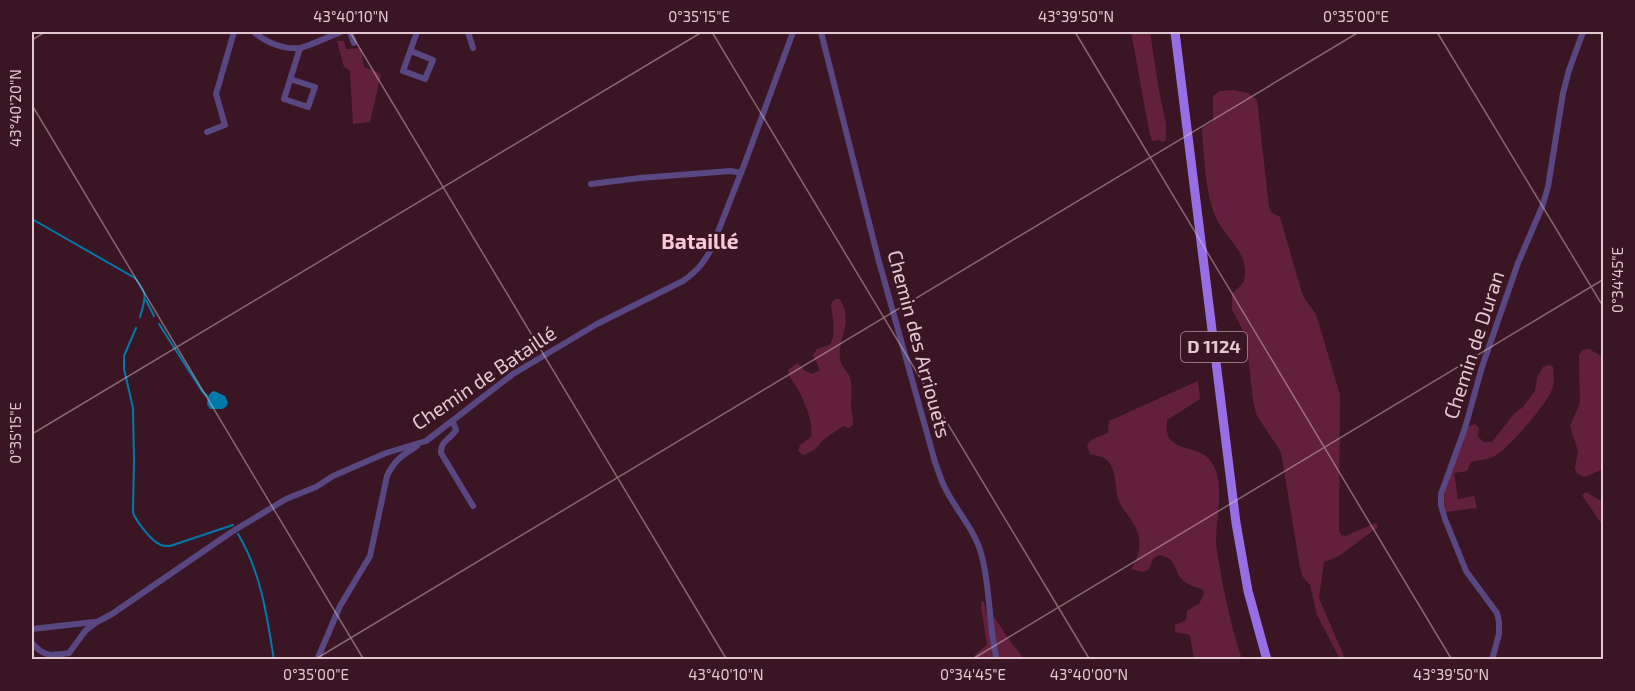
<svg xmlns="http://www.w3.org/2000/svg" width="1635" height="691" font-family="'Exo 2',sans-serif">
<rect width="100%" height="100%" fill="#3a1625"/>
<!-- green -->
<g fill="#63203d">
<path d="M1131 32H1150L1159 91 1166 124V140L1163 142 1159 140 1152 141 1149 130Z"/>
<path d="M337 41H344L346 49 361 48 364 67 381 74 370 122 353 124 350 71 344 67Z"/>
<path d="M1233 90 1248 93 1257 100 1269 207 1271 212 1280 217 1302 293 1306 301 1316 314 1340 395 1339 531 1341 535 1345 536 1376 523 1378 526V527L1339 556 1324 562 1319 598 1345 659H1340L1317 615 1310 585 1303 577 1300 567 1281 452 1257 416 1253 401 1246 337 1232 309V293C1239 288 1245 283 1245 274 1247 255 1229 239 1220 225 1205 201 1205 160 1202 132L1203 127 1213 122V96L1220 91Z"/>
<path d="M835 299H840C854 324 838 335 840 358 840 367 848 370 850 378 853 387 851 397 851 406 852 413 853 418 853 425L849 428 843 426 823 440 814 450 803 455 798 451 800 445 811 437C814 423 805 404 799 391 795 383 789 379 788 370L798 363 805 371 813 374 820 370 813 355 817 349 830 345C837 333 832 317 831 304Z"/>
<path d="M1589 349 1603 357 1604 469 1584 477 1577 473 1575 468 1578 451 1570 426 1580 403 1579 356 1582 350Z"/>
<path d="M1550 365 1553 367C1554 377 1555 385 1550 394 1542 409 1508 449 1493 457 1487 460 1478 460 1471 462L1467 471 1454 473 1458 499 1474 496 1477 508 1446 512 1444 500 1446 483 1469 426 1475 424 1479 428 1478 436 1483 442H1492L1514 414 1523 407 1535 391 1537 378 1543 367Z"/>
<path d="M1198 381 1200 399 1167 420C1167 425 1166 433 1169 438 1181 455 1205 442 1216 471 1223 492 1216 521 1216 543 1217 555 1220 568 1222 580 1227 606 1233 633 1242 659H1194L1190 635 1175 632V625L1186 620 1187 611 1199 604 1204 594 1203 590C1198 587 1190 586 1185 582 1171 571 1180 559 1159 555L1154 558 1148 570 1143 572 1131 569C1141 554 1143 537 1132 521 1128 514 1122 509 1119 501 1114 488 1118 466 1104 458 1100 456 1094 455 1090 454L1087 445 1091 440 1108 433 1109 421Z"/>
<path d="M1586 492 1603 502V526L1582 495Z"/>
<path d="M982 601 984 602 987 616 995 618 1010 641 1024 659 971 660 978 652 987 645 981 607Z"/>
</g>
<!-- water -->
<path fill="#0279ab" d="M214 391 225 396 228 403 226 407 222 409H210L207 404C208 398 208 393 214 391Z"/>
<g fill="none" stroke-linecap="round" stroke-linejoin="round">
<!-- stream -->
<g stroke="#0279ab" stroke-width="2">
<path d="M32 219 135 278C148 295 146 296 140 317"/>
<path d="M146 300 154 316"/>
<path d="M159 324 202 391 208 397"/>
<path d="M136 328 124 356V369L133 408 134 461 133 512C135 520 152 542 161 545 163 546 167 546 170 546L233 525"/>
<path d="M238 534C261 572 267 616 274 660"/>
</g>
<!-- minor -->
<g stroke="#584780" stroke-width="6">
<path d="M254 32C265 42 284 50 300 48 310 46 330 36 341 32"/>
<path d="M350 32 354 43"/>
<path d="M468 32 473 48"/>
<path d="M821 32 878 258 935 462C938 470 941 480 945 488 956 510 974 529 981 553 991 588 988 625 997 660"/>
<path d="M411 51 433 60 425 79 403 71 417 32"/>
<path d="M290 79 315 87 308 107 284 99 300 48"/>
<path d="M207 132 225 125 216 94 234 32"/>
<path d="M591 184 640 178 731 171 741 173"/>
<path d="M453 422 456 430C451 439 440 441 441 453L473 506"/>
<path d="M32 629 94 622"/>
<path d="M32 643C44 657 51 656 69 653L86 630 97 622 112 614 230 533 286 499 316 487 333 476 386 453 426 441 513 374 597 324 683 281C697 271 705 262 712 247L746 160 793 32"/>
<path d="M317 660 340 606 370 556 387 476C394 460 403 455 417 446"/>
<path d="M1492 660 1499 634V622L1497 613 1466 571 1445 519 1441 505V494L1465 428 1482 367 1518 263 1542 207 1548 187 1563 93 1569 70 1583 32"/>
</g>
<!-- trunk -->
<path stroke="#966fe4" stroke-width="9" d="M1175 32 1236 523 1248 591 1267 660"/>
</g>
<!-- ticks -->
<path fill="none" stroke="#e2c9d1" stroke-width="1.5" stroke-opacity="0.45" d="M350 32 727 660M712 32 1090 660M1075 32 1452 660M1437 32 1604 308M32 40 45 32M32 105 364 660M32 434 702 32M314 660 1359 32M971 660 1604 279"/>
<g text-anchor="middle" stroke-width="5" stroke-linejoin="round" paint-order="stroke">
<!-- shield labels -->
<rect fill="#3a1625" stroke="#b0939d" stroke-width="1.5" x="1181" y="332" width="66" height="30" rx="4.5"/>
<g font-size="18" font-weight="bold" fill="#e2c9d1">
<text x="1214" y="353">D 1124</text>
</g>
<!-- street labels -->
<g font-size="20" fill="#e2c9d1" stroke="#3a1625">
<text transform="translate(919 344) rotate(75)" y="7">Chemin des Arriouets</text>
<text transform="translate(1474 345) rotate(-72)" y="7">Chemin de Duran</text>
<text transform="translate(484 378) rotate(-34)" y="7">Chemin de Bataillé</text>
</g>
<!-- neighbourhood labels -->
<g font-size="21" font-weight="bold" fill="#fac8d9" stroke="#3a1625">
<text x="700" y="249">Bataillé</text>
</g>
</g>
<!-- border -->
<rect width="1635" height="691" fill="none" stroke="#3a1625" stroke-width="66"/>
<rect x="33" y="33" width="1569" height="625" fill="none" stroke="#e2c9d1" stroke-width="2"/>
<g font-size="15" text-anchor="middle" fill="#e2c9d1">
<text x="351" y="22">43°40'10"N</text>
<text x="699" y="22">0°35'15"E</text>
<text x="1076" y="22">43°39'50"N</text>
<text x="1356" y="22">0°35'00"E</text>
<text transform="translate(16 108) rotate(-90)" y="5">43°40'20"N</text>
<text transform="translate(1618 280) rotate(-90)" y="5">0°34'45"E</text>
<text transform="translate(16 433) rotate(-90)" y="5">0°35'15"E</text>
<text x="316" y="680">0°35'00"E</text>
<text x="726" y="680">43°40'10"N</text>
<text x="973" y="680">0°34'45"E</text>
<text x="1089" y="680">43°40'00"N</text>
<text x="1451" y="680">43°39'50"N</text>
</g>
</svg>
